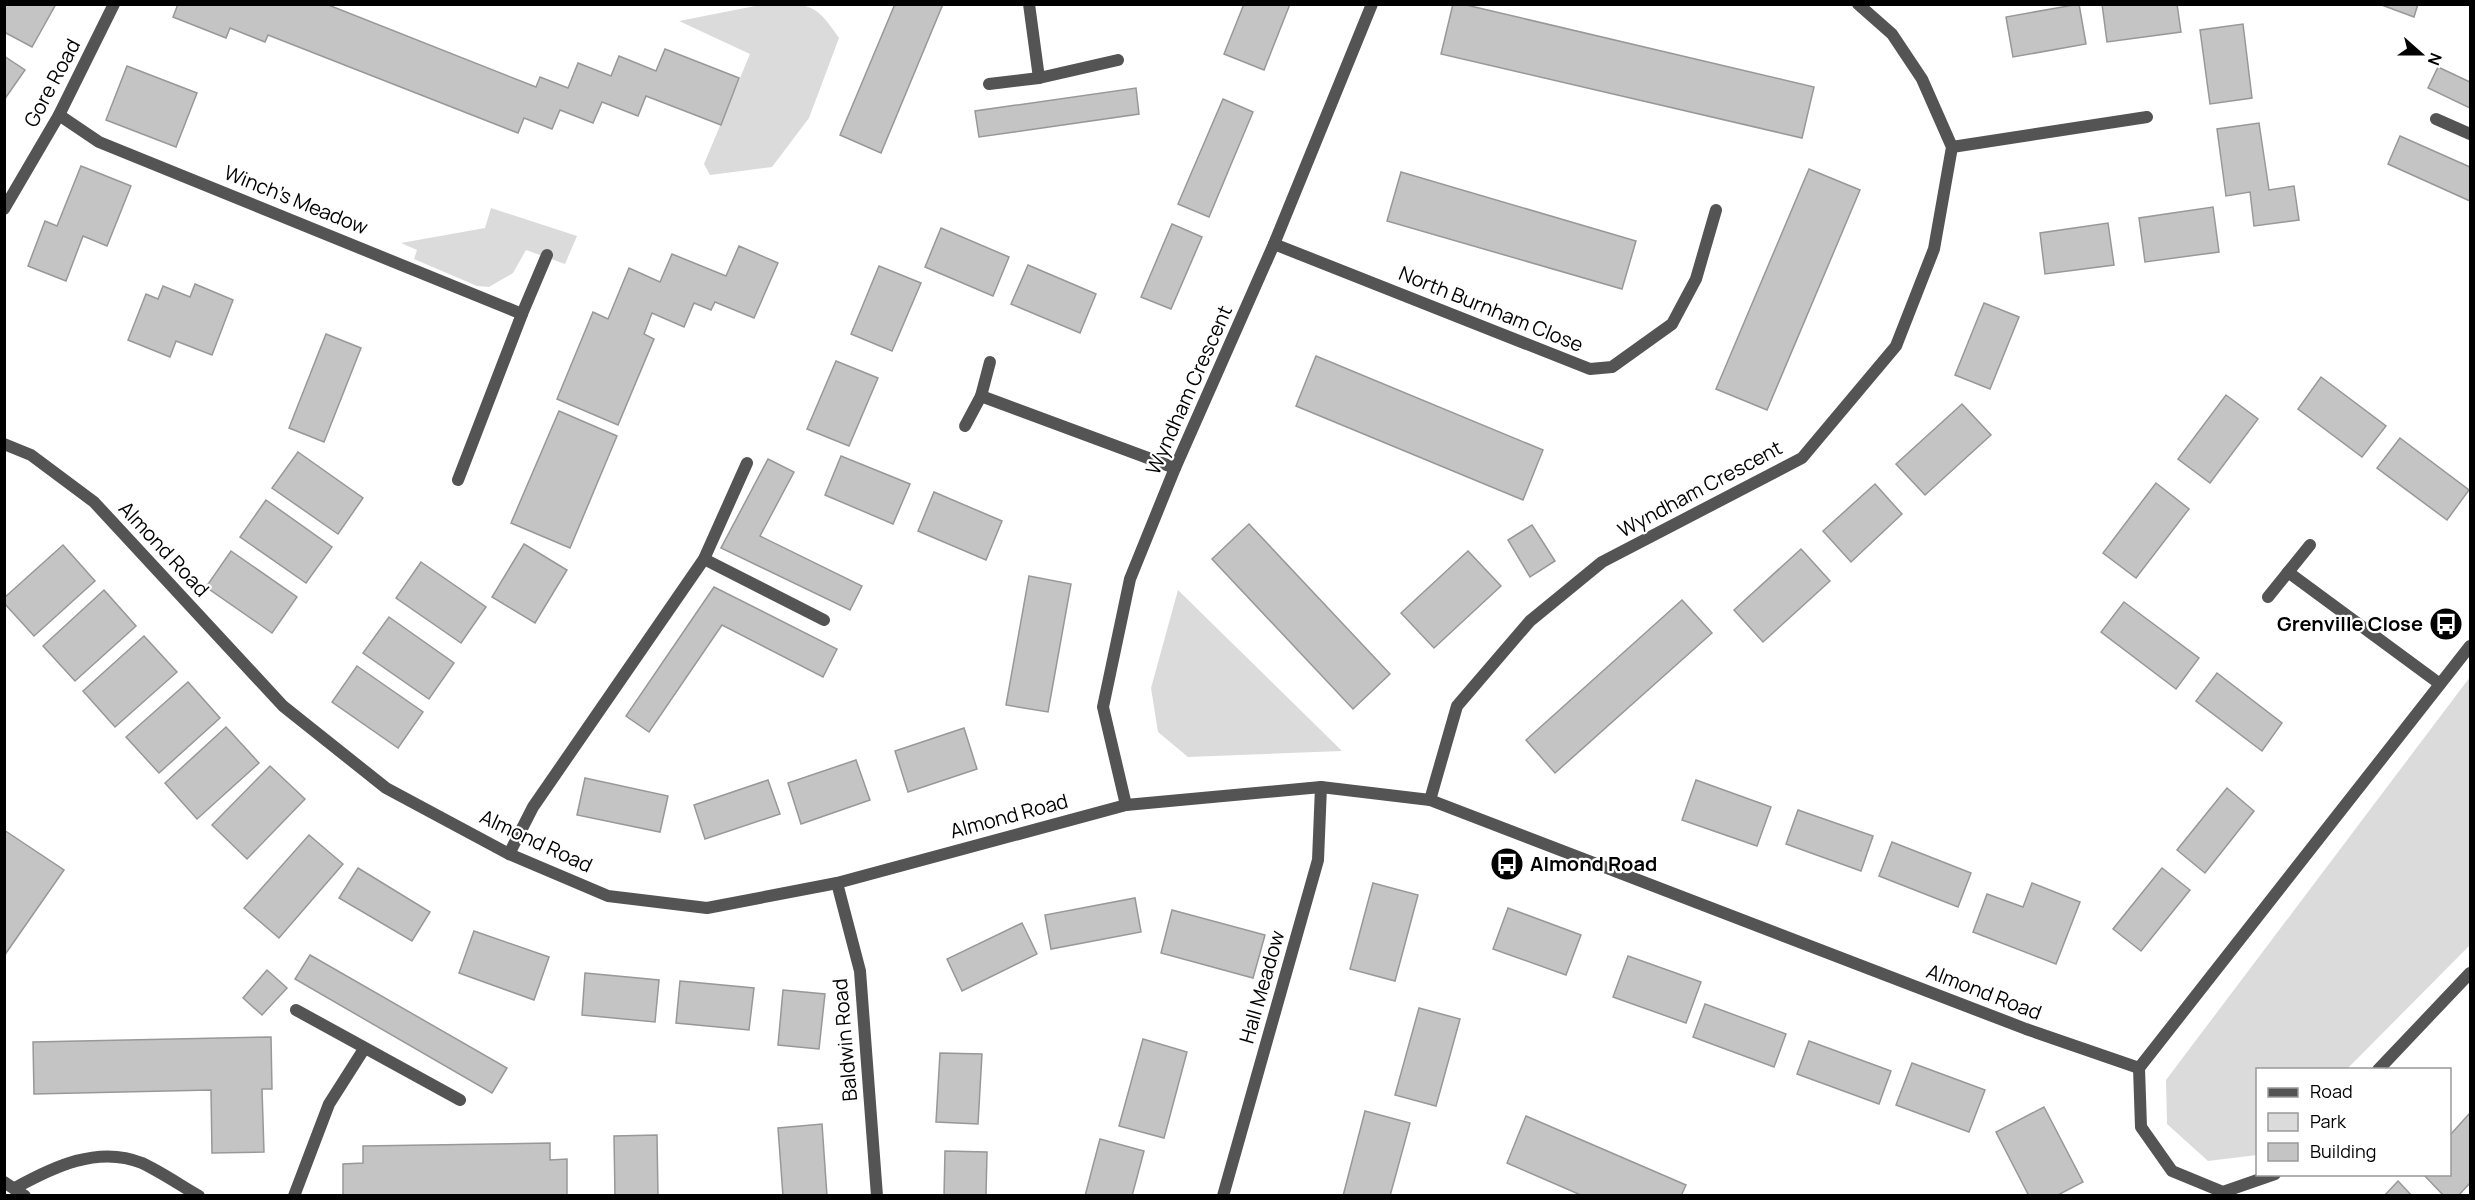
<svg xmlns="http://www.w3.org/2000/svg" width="2475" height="1200" font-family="Manrope,sans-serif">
<rect width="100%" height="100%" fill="#fff"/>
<!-- green -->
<g fill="#dbdbdb">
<path d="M765 4C808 5 814 0 839 38L809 118 772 167 710 175 704 164 750 54 679 21Z"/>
<path d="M491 208 577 236 565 264 526 250 513 273 489 287 477 286 414 259 417 250 401 243 485 228Z"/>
<path d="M1178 590 1342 751 1188 757 1158 732 1151 688Z"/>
<path d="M2470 677V945L2347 1069 2258 1070 2257 1155 2208 1161 2167 1124 2166 1080Z"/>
</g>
<!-- building -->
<g fill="#c4c4c4" stroke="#989898" stroke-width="1.5">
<path d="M4 4H56L32 47 4 32Z"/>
<path d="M178 4H326L536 87 540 77 568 88 578 63 611 76 619 56 656 71 665 49 739 78 721 125 646 96 638 116 602 102 593 123 560 110 552 129 524 118 518 133 268 35 265 42 230 28 226 38 173 17Z"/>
<path d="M895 4H943L881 153 840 135Z"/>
<path d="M1244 4H1290L1264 70 1224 54Z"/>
<path d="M1453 4H1462L1814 87 1802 138 1441 54Z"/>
<path d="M2079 4 2086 44 2013 57 2006 17Z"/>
<path d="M2102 4H2177L2181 32 2107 42Z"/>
<path d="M2379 4H2418L2414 17Z"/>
<path d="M2243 24 2252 98 2210 104 2200 30Z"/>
<path d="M4 56 25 70 4 100Z"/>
<path d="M127 66 197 93 176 147 106 120Z"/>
<path d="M2438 67 2470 82V108L2428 88Z"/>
<path d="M1136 88 1139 114 979 137 975 111Z"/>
<path d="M1223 99 1253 112 1209 217 1178 204Z"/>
<path d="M2259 123 2269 190 2294 186 2299 220 2254 226 2250 192 2226 196 2217 129Z"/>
<path d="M2400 136 2470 167V201L2388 164Z"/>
<path d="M81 166 131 186 107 246 83 236 66 281 28 266 45 221 57 226Z"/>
<path d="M1809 169 1860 190 1767 410 1716 389Z"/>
<path d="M1401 172 1636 241 1622 289 1387 221Z"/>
<path d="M2213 207 2219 252 2145 262 2139 218Z"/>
<path d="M2108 223 2114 265 2045 274 2040 233Z"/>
<path d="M1172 224 1202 237 1171 309 1141 297Z"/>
<path d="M941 228 1009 257 993 296 925 267Z"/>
<path d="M739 246 778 263 754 318 715 302 711 310 694 303 684 327 652 313 644 334 654 339 618 425 557 399 593 312 608 319 629 268 660 282 672 254 726 276Z"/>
<path d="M1028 265 1096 294 1080 333 1011 304Z"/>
<path d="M879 266 921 283 892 351 851 334Z"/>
<path d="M195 284 233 300 212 355 176 341 170 357 128 340 146 294 158 299 163 286 190 297Z"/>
<path d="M1984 303 2019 317 1990 389 1955 375Z"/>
<path d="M326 334 361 348 324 442 289 428Z"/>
<path d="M1316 356 1543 450 1523 500 1296 406Z"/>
<path d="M836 361 878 378 849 446 807 429Z"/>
<path d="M2321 377 2386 426 2362 457 2298 409Z"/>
<path d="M2226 395 2258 419 2210 483 2178 459Z"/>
<path d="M1962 404 1991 435 1925 495 1896 464Z"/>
<path d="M559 411 617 436 570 548 511 523Z"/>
<path d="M2400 438 2469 490 2447 520 2377 468Z"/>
<path d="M298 452 363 498 338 534 272 488Z"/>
<path d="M841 456 910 484 893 524 825 495Z"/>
<path d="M768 459 794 472 760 536 862 586 850 610 721 548Z"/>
<path d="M2156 483 2189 509 2136 578 2103 553Z"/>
<path d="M1875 484 1902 514 1851 562 1823 531Z"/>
<path d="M934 492 1002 521 986 560 918 531Z"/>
<path d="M266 500 332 547 306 583 240 537Z"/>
<path d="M1249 524 1390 674 1353 709 1212 559Z"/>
<path d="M1532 525 1555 561 1530 577 1508 540Z"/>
<path d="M524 544 567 570 535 623 492 597Z"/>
<path d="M63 545 95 581 34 636 4 603V598Z"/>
<path d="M1801 549 1830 581 1763 642 1734 610Z"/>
<path d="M231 551 297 597 272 633 206 587Z"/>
<path d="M1468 551 1501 586 1434 648 1401 613Z"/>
<path d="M421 562 486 607 461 643 396 598Z"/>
<path d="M1029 576 1071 584 1048 712 1006 705Z"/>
<path d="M714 587 837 649 823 677 722 625 649 732 626 716Z"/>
<path d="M104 590 136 626 75 681 43 646Z"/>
<path d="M1682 600 1712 633 1555 773 1526 740Z"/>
<path d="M2124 602 2199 658 2176 689 2101 632Z"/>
<path d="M389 617 454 663 429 699 363 653Z"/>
<path d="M144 636 177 672 115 727 83 691Z"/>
<path d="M357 666 423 712 398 748 332 702Z"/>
<path d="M2217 673 2282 723 2262 751 2196 701Z"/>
<path d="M188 682 220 718 159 773 126 737Z"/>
<path d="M226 727 259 763 197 819 165 783Z"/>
<path d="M964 728 977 769 908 792 895 751Z"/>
<path d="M856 760 870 800 801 824 788 783Z"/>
<path d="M270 766 305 799 247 859 212 825Z"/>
<path d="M585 778 668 796 660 832 577 815Z"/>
<path d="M768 780 780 814 705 839 694 805Z"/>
<path d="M1696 780 1771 807 1757 846 1682 820Z"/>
<path d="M2227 788 2254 811 2205 873 2177 850Z"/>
<path d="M1798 810 1873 836 1861 871 1786 844Z"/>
<path d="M4 830 64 870 4 956Z"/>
<path d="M309 835 343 864 279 938 244 908Z"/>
<path d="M1892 842 1971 873 1958 907 1879 876Z"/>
<path d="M358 868 430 912 412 941 339 898Z"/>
<path d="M2162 868 2190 890 2141 951 2113 929Z"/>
<path d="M1373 883 1418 895 1395 981 1350 969Z"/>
<path d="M2032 883 2080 902 2056 964 1973 932 1987 894 2023 907Z"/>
<path d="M1135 898 1141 932 1051 949 1045 915Z"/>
<path d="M1508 908 1581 935 1566 975 1493 949Z"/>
<path d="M1172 910 1265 935 1253 978 1161 953Z"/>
<path d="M1022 923 1037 954 962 991 947 959Z"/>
<path d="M474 931 549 957 534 1000 459 973Z"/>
<path d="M310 955 507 1068 492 1093 295 979Z"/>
<path d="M1628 956 1701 982 1686 1023 1613 997Z"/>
<path d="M267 970 287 988 262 1015 243 998Z"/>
<path d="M585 973 659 980 655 1022 582 1015Z"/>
<path d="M680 981 754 988 749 1030 676 1023Z"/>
<path d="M783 990 825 994 819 1049 778 1045Z"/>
<path d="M1705 1004 1786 1034 1774 1067 1693 1037Z"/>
<path d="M1419 1008 1460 1019 1436 1106 1395 1095Z"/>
<path d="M271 1037 272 1089H262L264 1152 212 1153 211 1090 34 1094 33 1042Z"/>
<path d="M1143 1039 1187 1052 1164 1138 1119 1126Z"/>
<path d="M1809 1041 1891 1071 1879 1104 1797 1074Z"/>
<path d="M940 1053 982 1054 978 1124 936 1122Z"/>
<path d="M1912 1063 1985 1090 1969 1132 1896 1105Z"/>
<path d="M2044 1107 2083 1182 2056 1196H2029L1996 1132Z"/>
<path d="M1365 1111 1410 1123 1390 1196H1343Z"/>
<path d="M2470 1113V1183L2458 1196H2444L2423 1174H2450V1135Z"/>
<path d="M1526 1116 1686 1185 1681 1196H1583L1507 1163Z"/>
<path d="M822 1124 827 1196H783L778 1128Z"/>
<path d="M657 1135 658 1196H615L614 1136Z"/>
<path d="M1100 1139 1144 1151 1132 1196H1085Z"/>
<path d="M550 1143V1160L567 1159V1196H343V1164L363 1163V1146Z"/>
<path d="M945 1151 987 1152 986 1196H944Z"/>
<path d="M2398 1181 2412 1196H2384Z"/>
</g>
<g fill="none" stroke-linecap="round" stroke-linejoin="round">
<!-- service -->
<g stroke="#545454" stroke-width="12">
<path d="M1029 4 1039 78"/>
<path d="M989 84 1039 78 1118 60"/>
<path d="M2436 119 2470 134"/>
<path d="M704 559 824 620"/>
<path d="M509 854 533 807 704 559 747 463"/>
<path d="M296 1010 460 1100"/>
<path d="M15 1188C53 1167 98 1145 142 1163 161 1172 180 1185 199 1196"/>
<path d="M294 1196 329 1104 364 1049"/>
</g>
<!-- minor -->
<g stroke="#545454" stroke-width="12">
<path d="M59 115 99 142 522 314"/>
<path d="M1952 147 2147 117"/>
<path d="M1274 244 1590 369 1612 367 1672 324 1696 279 1716 210"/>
<path d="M981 396 1175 468"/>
<path d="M965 426 981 396 990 362"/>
<path d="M4 444 31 455 94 502 283 706 386 788 509 854 608 896 707 908 837 883 1126 805 1321 787 1430 800 2026 1029 2139 1068"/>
<path d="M458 480 522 314 547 255"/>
<path d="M2288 572 2440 684"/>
<path d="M2268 597 2310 545"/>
<path d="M1430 800 1457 706 1530 621 1602 562 1802 458 1896 346 1934 249 1952 147 1922 79 1892 34 1858 4"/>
<path d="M1126 805 1103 707 1130 579 1175 468 1274 244 1372 4"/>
<path d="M837 883 860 971 877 1196"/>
<path d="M2378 1070 2470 973"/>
<path d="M2275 1174 2223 1192 2172 1171 2141 1127 2139 1068 2470 646"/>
<path d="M1223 1196 1318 860 1321 787"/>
</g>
<!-- tertiary -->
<g stroke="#545454" stroke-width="12">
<path d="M4 209 59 115 114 4"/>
<path d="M4 1182 25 1196"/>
</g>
</g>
<!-- icons -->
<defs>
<g id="bus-disc" transform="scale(1.725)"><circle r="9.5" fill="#000" stroke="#fff"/><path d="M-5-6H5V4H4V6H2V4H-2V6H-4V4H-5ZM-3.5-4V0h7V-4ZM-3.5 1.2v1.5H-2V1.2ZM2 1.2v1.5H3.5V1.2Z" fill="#fff"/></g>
</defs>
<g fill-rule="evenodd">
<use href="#bus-disc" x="2446" y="624"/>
<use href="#bus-disc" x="1507" y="864"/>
</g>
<g text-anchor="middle" stroke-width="4.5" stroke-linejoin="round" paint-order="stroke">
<!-- street labels -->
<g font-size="20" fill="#000" stroke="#fff">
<text transform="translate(52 83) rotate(-62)" y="7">Gore Road</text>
<text transform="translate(296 200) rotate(22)" y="7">Winch's Meadow</text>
<text transform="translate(1491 309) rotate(22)" y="7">North Burnham Close</text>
<text transform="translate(1189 390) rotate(-66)" y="7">Wyndham Crescent</text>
<text transform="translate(1700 489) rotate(-28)" y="7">Wyndham Crescent</text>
<text transform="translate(164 549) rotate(47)" y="7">Almond Road</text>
<text transform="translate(1009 816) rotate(-15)" y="7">Almond Road</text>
<text transform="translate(536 841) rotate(25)" y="7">Almond Road</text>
<text transform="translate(1262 987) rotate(-74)" y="7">Hall Meadow</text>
<text transform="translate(1984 992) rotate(21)" y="7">Almond Road</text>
<text transform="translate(845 1040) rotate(-95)" y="7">Baldwin Road</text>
</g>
<!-- poi labels -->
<g font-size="20" font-weight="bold" fill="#000" stroke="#fff" text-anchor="end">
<text x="2423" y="631">Grenville Close</text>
<text x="1530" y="871" text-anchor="start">Almond Road</text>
</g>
</g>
<!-- border -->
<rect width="2475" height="1200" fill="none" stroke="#000000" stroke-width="12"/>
<!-- legend -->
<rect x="2256" y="1068" width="195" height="108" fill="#ffffff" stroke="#999999" stroke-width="1.5"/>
<rect x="2268" y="1088" width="30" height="9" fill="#545454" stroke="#999999" stroke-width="1.5"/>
<text x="2310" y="1098" font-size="18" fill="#000000">Road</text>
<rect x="2268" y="1113" width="30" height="18" fill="#dbdbdb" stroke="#999999" stroke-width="1.5"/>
<text x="2310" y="1128" font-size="18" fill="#000000">Park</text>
<rect x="2268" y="1143" width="30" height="18" fill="#c4c4c4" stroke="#999999" stroke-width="1.5"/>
<text x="2310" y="1158" font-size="18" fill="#000000">Building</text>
<!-- north arrow -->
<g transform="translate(2421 54) rotate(111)" stroke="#ffffff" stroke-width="4.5" paint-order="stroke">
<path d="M0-4.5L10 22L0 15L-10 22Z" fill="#000000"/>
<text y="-9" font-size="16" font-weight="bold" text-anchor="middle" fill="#000000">N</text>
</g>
</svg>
